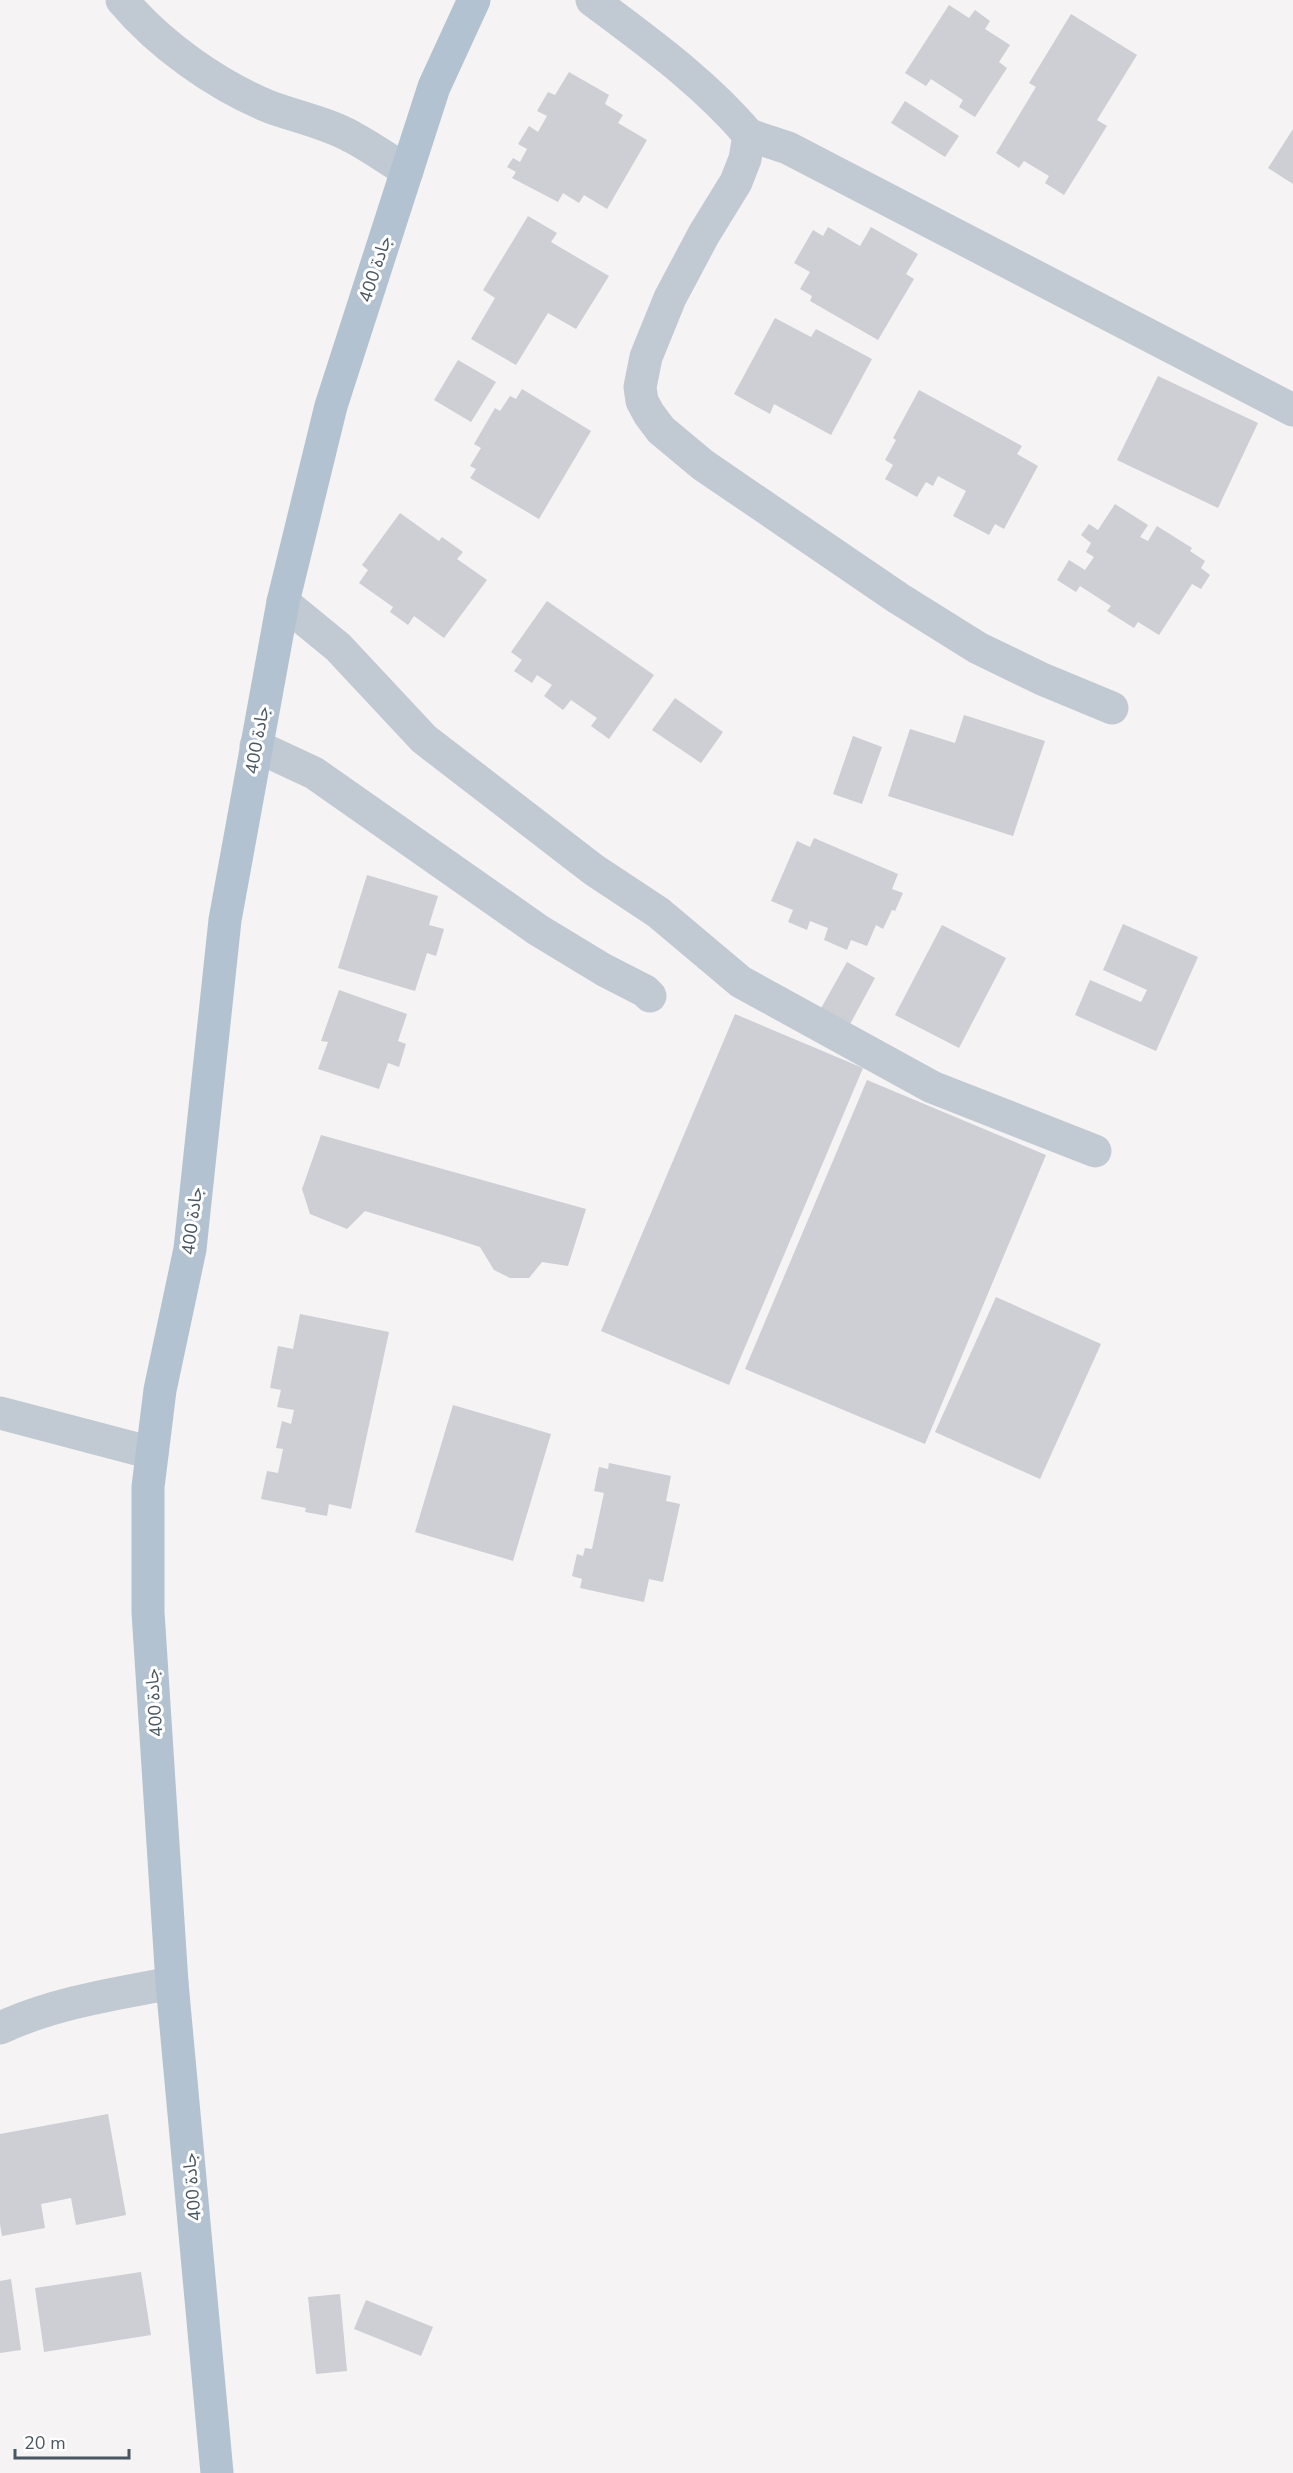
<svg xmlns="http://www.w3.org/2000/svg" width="1293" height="2473" font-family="'Nunito Sans','Noto Sans Arabic',sans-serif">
<rect width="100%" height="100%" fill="#f5f3f3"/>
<!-- building -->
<g fill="#cdcfd5">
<path d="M949 5 969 18 975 10 990 21 985 29 1010 45 999 62 1007 68 975 117 959 107 963 100 931 79 926 86 905 73Z"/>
<path d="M1071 14 1137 55 1097 120 1107 126 1064 195 1045 183 1049 176 1024 161 1019 168 996 153 1036 87 1029 83Z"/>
<path d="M569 72 609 95 605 104 623 115 618 123 647 140 607 209 584 195 579 203 563 193 558 202 512 178 516 172 507 167 513 158 520 162 527 149 518 144 529 126 538 132 547 116 537 111 548 92 555 95Z"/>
<path d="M905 101 959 136 945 157 891 123Z"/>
<path d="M1293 129V184L1268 168Z"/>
<path d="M528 216 557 233 551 242 609 276 576 329 548 313 516 365 471 339 495 298 483 290Z"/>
<path d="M828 227 860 246 871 227 918 254 906 274 914 279 878 340 810 301 812 296 800 289 810 272 794 263 813 230 823 236Z"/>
<path d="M775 318 811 337 816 329 872 359 831 435 774 404 770 414 734 394Z"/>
<path d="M458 360 496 382 471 422 434 400Z"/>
<path d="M1158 376 1258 423 1218 508 1117 460Z"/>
<path d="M522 389 591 431 539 519 470 478 476 469 470 466 481 448 474 444 495 408 500 411 510 396 516 399Z"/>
<path d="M919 390 1022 446 1017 454 1038 466 1004 529 995 524 989 535 953 516 966 491 938 476 933 486 926 482 917 497 885 479 893 465 885 460 896 440 893 438Z"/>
<path d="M1115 504 1148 525 1140 537 1148 541 1157 526 1192 548 1190 551 1205 561 1201 568 1210 575 1201 589 1192 584 1159 635 1138 622 1134 628 1107 611 1111 606 1080 586 1076 592 1057 580 1069 560 1085 570 1094 557 1086 552 1091 543 1081 535 1089 524 1098 530Z"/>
<path d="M400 513 439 541 442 537 463 552 457 559 487 580 444 638 414 616 408 625 390 612 393 607 359 583 368 570 362 565Z"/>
<path d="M547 601 654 675 609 739 591 726 597 718 571 700 563 710 544 696 552 685 537 675 532 683 514 671 522 660 511 652Z"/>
<path d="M675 698 723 732 701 763 652 730Z"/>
<path d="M964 715 1045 741 1013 836 888 796 910 729 955 743Z"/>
<path d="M853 736 882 747 862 804 833 794Z"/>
<path d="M814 838 898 874 892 889 903 893 895 911 892 910 883 929 876 925 867 946 851 940 847 950 824 940 828 928 810 921 807 930 788 922 793 910 771 901 797 841 810 847Z"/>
<path d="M367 875 438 896 429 925 444 929 436 956 427 953 415 991 338 968Z"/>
<path d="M1123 924 1198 957 1156 1051 1075 1015 1090 980 1141 1002 1147 990 1103 970Z"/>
<path d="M942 925 1006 958 959 1048 895 1015Z"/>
<path d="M847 962 875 978 849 1026 820 1010Z"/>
<path d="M339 990 407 1014 398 1041 406 1044 399 1067 388 1063 379 1089 318 1069 328 1042 321 1041Z"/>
<path d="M735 1014 863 1068 729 1385 601 1331Z"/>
<path d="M867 1080 1046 1155 925 1444 745 1369Z"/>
<path d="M321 1135 586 1209 568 1266 542 1262 529 1278H510L494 1270 480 1247 446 1236 365 1211 347 1229 310 1214 302 1189Z"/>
<path d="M996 1297 1101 1344 1040 1479 935 1432Z"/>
<path d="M300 1314 389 1332 351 1509 329 1504 327 1516 305 1512 306 1508 261 1499 267 1471 278 1473 283 1449 276 1448 282 1421 291 1424 294 1410 277 1407 281 1390 270 1388 278 1346 293 1349Z"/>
<path d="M453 1405 551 1434 513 1561 415 1532Z"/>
<path d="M609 1463 671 1476 666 1501 680 1504 663 1582 649 1579 644 1602 580 1588 582 1579 572 1576 577 1554 583 1556 585 1548 592 1549 604 1493 594 1491 599 1467 608 1469Z"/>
<path d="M108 2114 126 2215 76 2225 71 2198 41 2204 45 2228 2 2236 0 2224V2134Z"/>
<path d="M141 2272 151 2335 44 2352 35 2288Z"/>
<path d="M11 2279 21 2350 0 2353V2281Z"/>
<path d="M340 2294 347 2371 316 2374 308 2297Z"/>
<path d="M366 2300 433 2327 421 2356 354 2329Z"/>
</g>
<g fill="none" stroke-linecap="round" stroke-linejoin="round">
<!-- minor -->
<g stroke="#c1cad2" stroke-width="33">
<path d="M122 0C160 45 216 85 270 107 297 117 327 123 352 137 371 147 389 160 407 171"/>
<path d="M592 0C648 42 704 82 749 135L745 159 736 182 704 234 670 298 646 357 640 387 642 401 649 414 661 430 703 465 898 598 978 648 1042 679 1112 708"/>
<path d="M749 135 788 148 1293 410"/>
<path d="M283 602 338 647 424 739 594 870 659 913 741 982 932 1087 1095 1151"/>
<path d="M256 746 314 773 538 930 604 970 645 991 650 996"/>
<path d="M0 1413 152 1453"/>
<path d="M0 2028C54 2003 114 1994 172 1983"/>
</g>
<!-- major -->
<path stroke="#b3c2d1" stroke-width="33" d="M217 2473 172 1983 148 1612V1487L160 1390 190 1249 225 920 283 602 331 406 434 87 474 0"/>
</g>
<g text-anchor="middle" stroke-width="6" stroke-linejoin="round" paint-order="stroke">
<!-- street labels -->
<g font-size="18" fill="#4a5661" stroke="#fff">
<text transform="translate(375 269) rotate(-72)" y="6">جادة 400</text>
<text transform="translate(257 740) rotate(-80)" y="6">جادة 400</text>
<text transform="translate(192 1221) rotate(-83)" y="6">جادة 400</text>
<text transform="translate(154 1703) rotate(-94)" y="6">جادة 400</text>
<text transform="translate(192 2187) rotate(-95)" y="6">جادة 400</text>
</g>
</g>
<!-- scale -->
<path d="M15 2449v9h114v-9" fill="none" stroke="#4a5661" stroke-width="3"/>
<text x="24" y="2449" font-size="18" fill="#4a5661" stroke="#ffffff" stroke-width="4.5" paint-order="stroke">20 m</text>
</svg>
